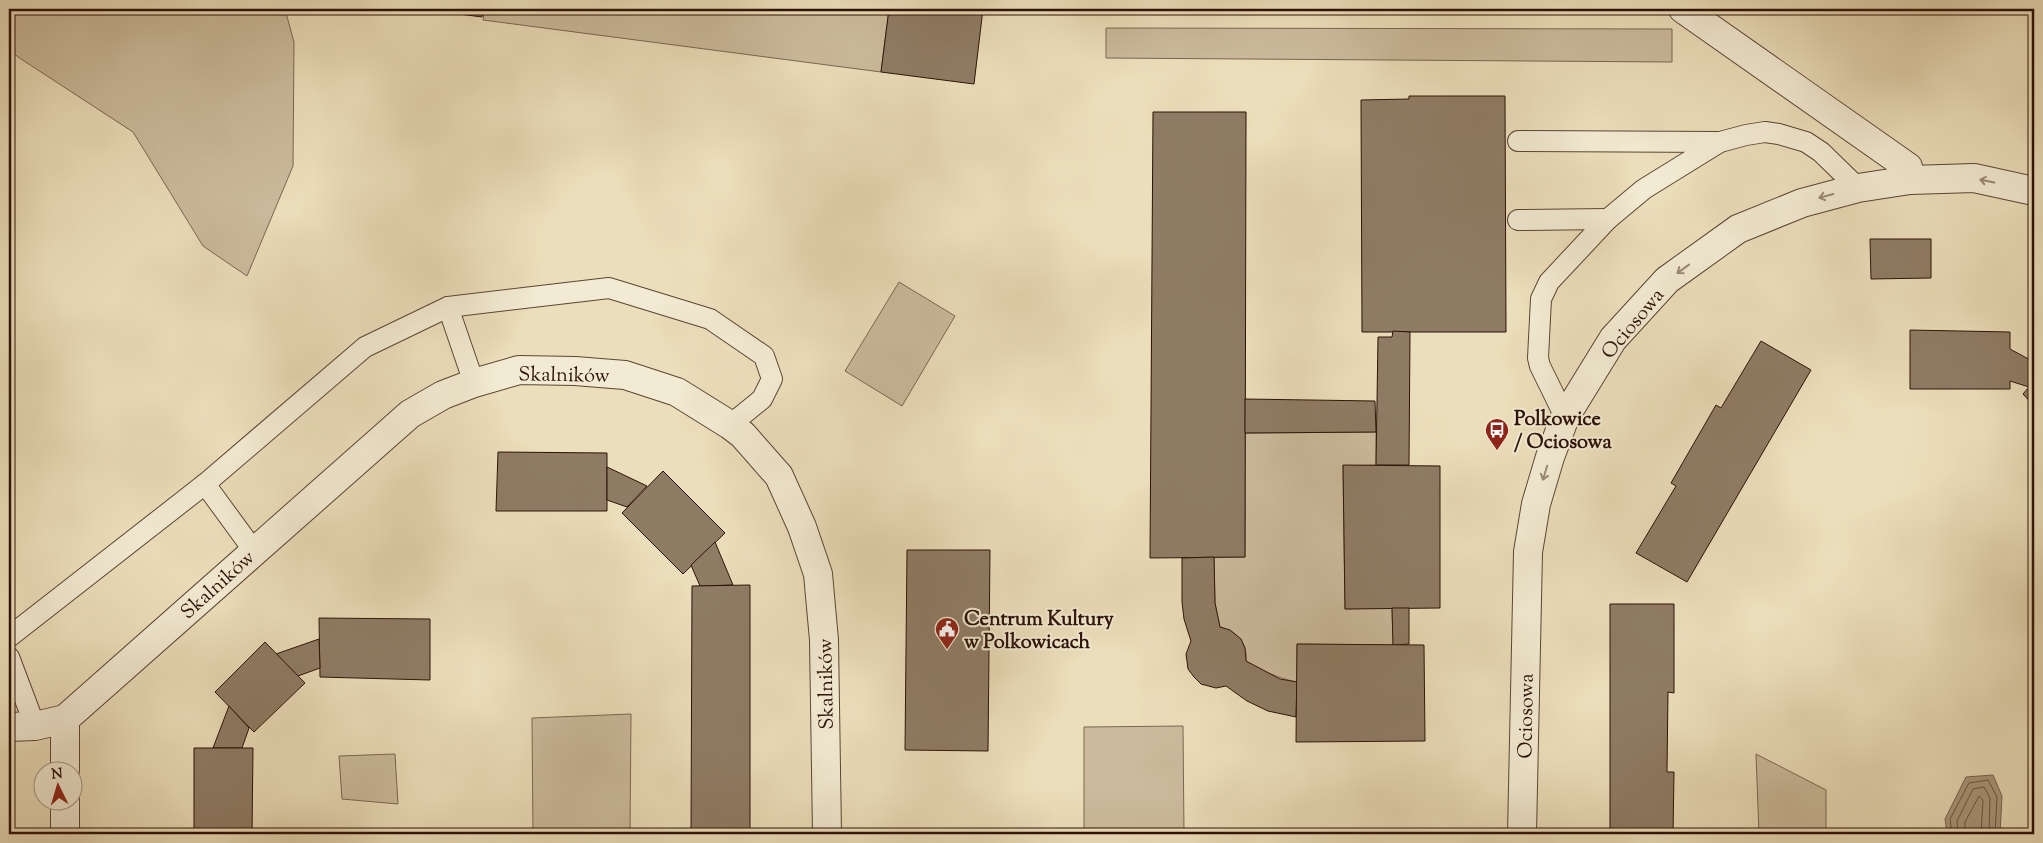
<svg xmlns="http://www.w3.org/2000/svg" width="2043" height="843" font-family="'Sorts Mill Goudy',serif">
<rect width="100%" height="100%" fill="#ebdeba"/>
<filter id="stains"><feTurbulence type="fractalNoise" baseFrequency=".004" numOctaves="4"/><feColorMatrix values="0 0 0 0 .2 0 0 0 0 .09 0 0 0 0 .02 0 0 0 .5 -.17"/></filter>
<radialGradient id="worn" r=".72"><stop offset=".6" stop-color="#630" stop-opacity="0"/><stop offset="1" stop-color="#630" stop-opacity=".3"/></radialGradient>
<!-- green -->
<g fill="#cbbb9c" stroke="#7c6652">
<path d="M9 9H285L294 42 293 166 247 276 203 246 133 132 18 57 9 48Z"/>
<path d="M485 9H889L881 72 483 20Z"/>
<path d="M1106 28 1672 29V62L1106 58Z"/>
<path d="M899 282 955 316 902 406 845 371Z"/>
<path d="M1376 432V465L1343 466 1345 609 1392 608 1393 645 1297 644V682C1277 678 1263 671 1246 661 1248 644 1237 631 1220 627L1215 603 1214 557H1245V433Z"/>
<path d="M631 714 630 834H533L532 718Z"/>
<path d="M1183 726 1184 834H1084V727Z"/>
<path d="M395 754 398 804 342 799 339 756Z"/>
<path d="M1756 754 1826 790V834H1759Z"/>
</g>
<!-- water -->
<path fill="#aa997d" stroke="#78634e" d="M1993 775 2002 796 2000 834H1947L1945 819 1966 777Z"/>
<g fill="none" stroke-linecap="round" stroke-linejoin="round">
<!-- shore -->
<g stroke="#6b5642" stroke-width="1">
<path d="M1952 834 1950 819 1969 783 1988 780 1997 797 1995 834"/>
<path d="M1958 834 1957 821 1973 789 1984 787 1990 798 1989 834"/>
<path d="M1965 834V822L1979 796 1983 800 1981 834"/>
</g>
</g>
<!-- building -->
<g fill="#8f7c65" stroke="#2c1208">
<path d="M460 9H484L482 17 459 14Z"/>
<path d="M889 9H983L974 84 881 72Z"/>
<path d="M1409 96H1505L1506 332H1362L1361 100 1409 99Z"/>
<path d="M1153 112H1246L1245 557 1150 558Z"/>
<path d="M1870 239H1931V278L1871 279Z"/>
<path d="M1910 330 2010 332V349L2034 362V406L2023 394 2029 387 2010 381V389H1910Z"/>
<path d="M1393 331 1410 332 1409 465H1376L1378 337H1392Z"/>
<path d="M1761 341 1811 370 1687 582 1636 553 1676 486 1671 483 1716 405 1721 408Z"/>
<path d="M1245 399 1375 401 1376 432 1245 433Z"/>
<path d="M498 452 607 453V511H496Z"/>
<path d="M1343 465 1440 466V608L1345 609Z"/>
<path d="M607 467 647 486 627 507 607 500Z"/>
<path d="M663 471 725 533 683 574 622 513Z"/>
<path d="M715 542 733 585 700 586 691 565Z"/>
<path d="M907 550H990L988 751 905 750Z"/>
<path d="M1214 557 1215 603 1220 627 1230 630 1241 639 1245 648 1246 661 1280 679 1297 682 1296 717 1268 711 1247 701 1226 686 1216 688 1201 684 1194 677 1188 669 1186 654 1191 641 1184 619 1182 602V558Z"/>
<path d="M750 585V834H691L692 586Z"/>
<path d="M1610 604H1674V693L1668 692 1667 772H1674L1673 834H1610Z"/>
<path d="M1392 608H1409V644L1393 645Z"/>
<path d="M319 618 430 619V680L320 677Z"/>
<path d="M319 639 320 668 298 676 276 654Z"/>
<path d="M265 642 305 683 254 732 215 692Z"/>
<path d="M1297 644 1424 645 1425 741 1296 742Z"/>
<path d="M229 706 249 728 242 748H213Z"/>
<path d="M194 748H253L252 834H194Z"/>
</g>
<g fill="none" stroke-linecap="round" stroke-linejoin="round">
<!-- service casing -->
<g stroke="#5c4534" stroke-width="22">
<g id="service">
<path d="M1518 141 1720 142"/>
<path d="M1518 220 1608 219"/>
<path d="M448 307 474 383"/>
<path d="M1565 417 1540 366 1538 358 1541 299 1549 282 1608 219 1644 189 1720 142 1746 135 1765 132 1779 134 1806 142 1821 152 1858 188"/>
<path d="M205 484 254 551"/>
<path d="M9 637 205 484 365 347 448 307 609 288 710 319 764 356 772 379 762 399 730 425"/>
<path d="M9 657 35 726"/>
</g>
</g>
<!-- pedestrian casing -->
<g stroke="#5c4534" stroke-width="30">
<path id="pedestrian" d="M1683 9 1908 167 1910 180"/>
</g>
<!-- minor casing -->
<g stroke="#5c4534" stroke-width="30">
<g id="minor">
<path d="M65 719V770"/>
<path d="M9 727 35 726 65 719 410 414 443 395 474 383 519 370 575 371 625 375 677 392 730 425 743 435 779 476 802 527 818 574 824 640 827 834"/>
<path d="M65 834V800"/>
<path d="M1522 834 1528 552 1536 504 1550 457 1565 417 1613 339 1667 280 1738 229 1802 203 1858 188 1910 180 1974 178 2034 191"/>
</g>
</g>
<!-- service -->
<use href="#service" stroke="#f2ead2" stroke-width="20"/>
<!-- pedestrian -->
<use href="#pedestrian" stroke="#f2ead2" stroke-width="28"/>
<!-- minor -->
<use href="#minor" stroke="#f2ead2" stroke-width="28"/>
</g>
<!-- one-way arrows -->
<defs><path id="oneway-shaft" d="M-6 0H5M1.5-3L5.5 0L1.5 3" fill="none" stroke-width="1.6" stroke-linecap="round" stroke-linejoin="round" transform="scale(1.25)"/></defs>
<g stroke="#998977">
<use href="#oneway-shaft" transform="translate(1987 181) rotate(-168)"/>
<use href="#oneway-shaft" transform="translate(1826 196) rotate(165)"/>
<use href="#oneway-shaft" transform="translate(1683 269) rotate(144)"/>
<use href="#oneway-shaft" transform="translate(1545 473) rotate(107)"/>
</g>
<!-- icons -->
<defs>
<g id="bus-pin" transform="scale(1.25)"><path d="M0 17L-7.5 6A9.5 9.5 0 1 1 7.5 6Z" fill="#8f2418" stroke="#f2ead2"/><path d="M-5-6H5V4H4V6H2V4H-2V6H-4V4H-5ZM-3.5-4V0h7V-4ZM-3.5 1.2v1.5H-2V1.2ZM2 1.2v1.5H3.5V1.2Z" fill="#fff"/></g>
<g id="civic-pin" transform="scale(1.25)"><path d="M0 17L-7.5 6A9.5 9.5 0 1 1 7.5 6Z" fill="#8f2418" stroke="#f2ead2"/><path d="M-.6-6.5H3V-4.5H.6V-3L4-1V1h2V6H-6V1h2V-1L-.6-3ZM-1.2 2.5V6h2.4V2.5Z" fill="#fff"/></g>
</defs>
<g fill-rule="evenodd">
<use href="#bus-pin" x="1497" y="430"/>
<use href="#civic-pin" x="947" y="629"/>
</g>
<g text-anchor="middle" stroke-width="4" stroke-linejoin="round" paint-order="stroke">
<!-- street labels -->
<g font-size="20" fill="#2c1208" stroke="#f2ead2">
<text transform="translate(1632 323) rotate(-50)" y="7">Ociosowa</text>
<text transform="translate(564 374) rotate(1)" y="7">Skalników</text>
<text transform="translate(217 584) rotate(-42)" y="7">Skalników</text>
<text transform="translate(825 684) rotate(-91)" y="7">Skalników</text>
<text transform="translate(1525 716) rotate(-89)" y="7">Ociosowa</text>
</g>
<!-- poi labels -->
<g font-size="20" font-weight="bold" fill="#2c1208" stroke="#f2ead2" text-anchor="start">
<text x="1514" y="425">Polkowice<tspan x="1514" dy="23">/ Ociosowa</tspan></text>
<text x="964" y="625">Centrum Kultury<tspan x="964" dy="23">w Polkowicach</tspan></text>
</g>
</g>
<!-- margin -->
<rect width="2043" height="843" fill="none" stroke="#ebdeba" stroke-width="30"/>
<rect x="10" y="10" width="2023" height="823" fill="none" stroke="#2c1208" stroke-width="2.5"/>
<rect x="15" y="15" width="2013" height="813" fill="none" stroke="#2c1208"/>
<!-- north arrow -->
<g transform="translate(58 786) rotate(355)"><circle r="24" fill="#f2ead2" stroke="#a39481"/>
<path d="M0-4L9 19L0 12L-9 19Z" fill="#8f2418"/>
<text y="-8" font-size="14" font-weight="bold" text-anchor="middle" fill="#2c1208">N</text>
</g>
<rect width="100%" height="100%" filter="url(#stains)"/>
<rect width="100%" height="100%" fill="url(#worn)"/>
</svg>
